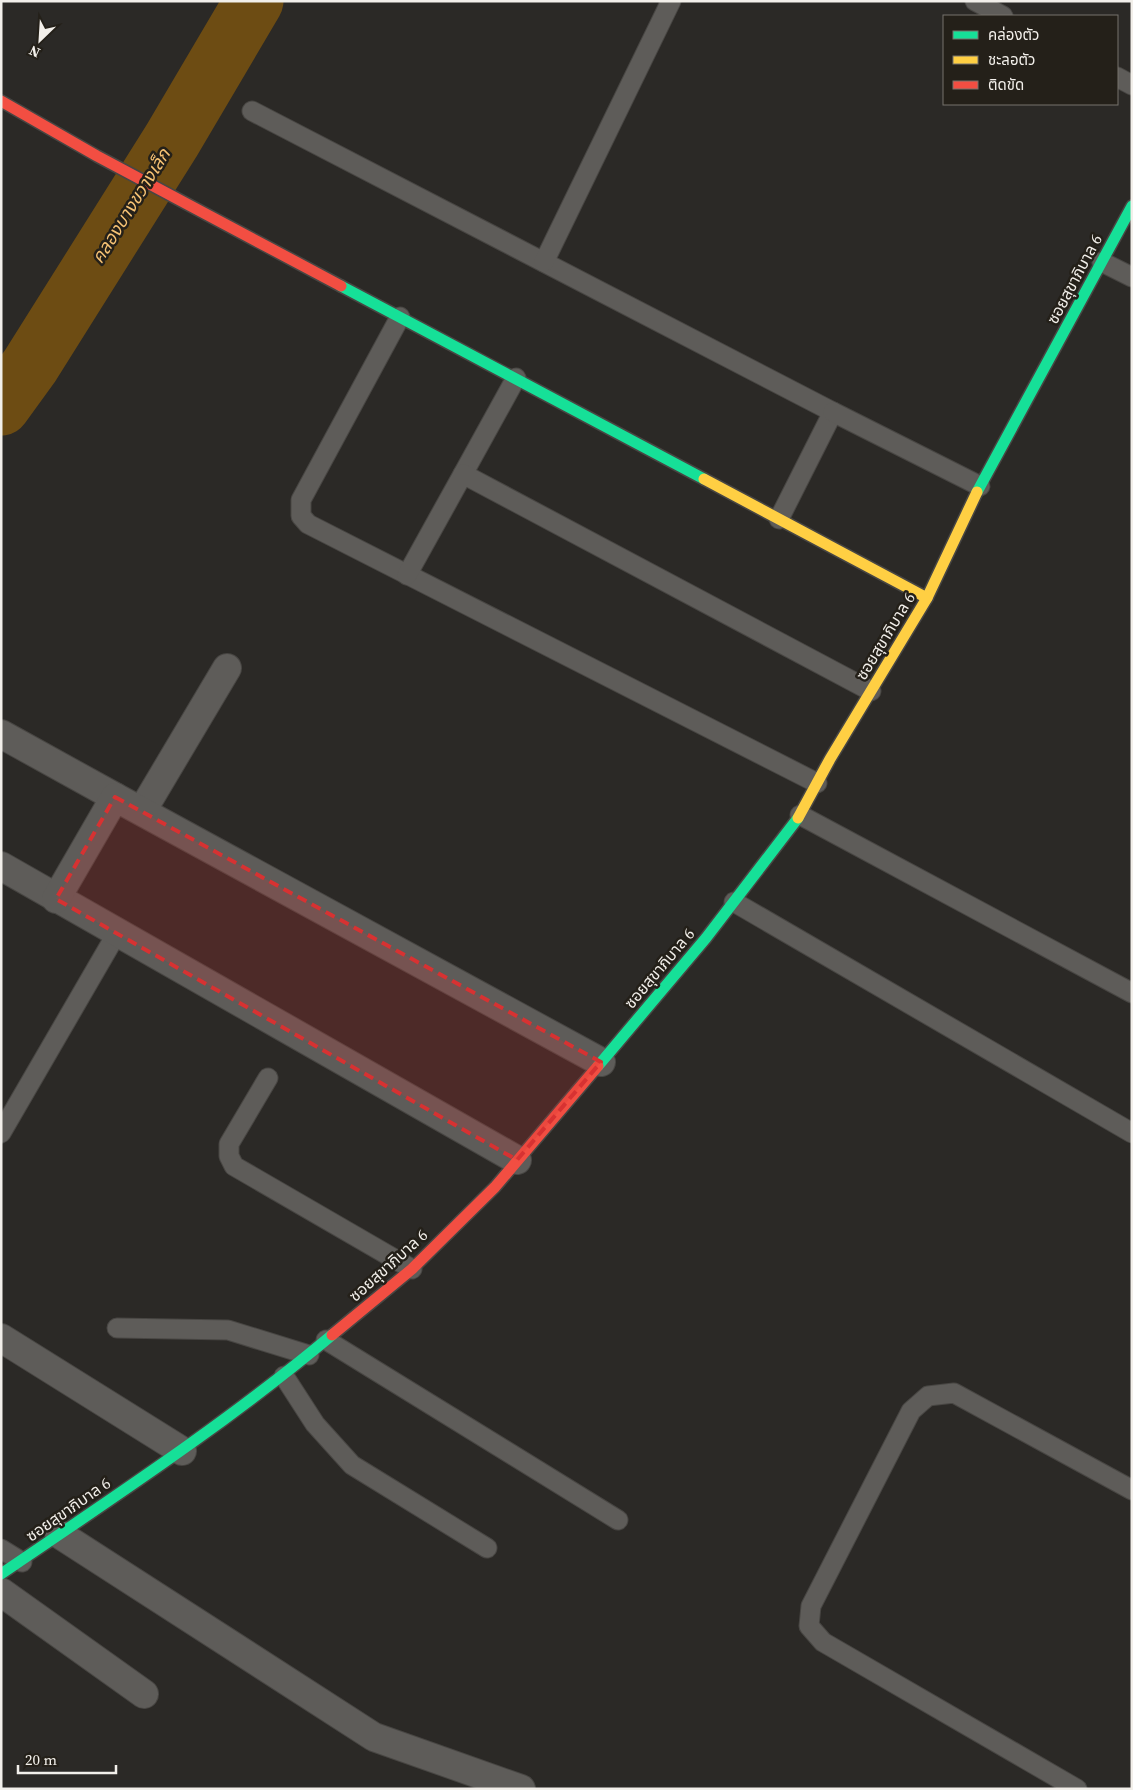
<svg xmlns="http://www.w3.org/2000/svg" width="1133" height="1790" font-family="'Source Serif 4','Noto Sans Thai',serif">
<rect width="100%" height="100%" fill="#2b2926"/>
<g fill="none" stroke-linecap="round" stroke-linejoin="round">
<!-- river -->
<path stroke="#6d4c13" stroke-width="59" d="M1 406 30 366 172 140 254 1"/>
<!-- lane casing -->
<g stroke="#484643" stroke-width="21">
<g id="lane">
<path d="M975 1 1003 16"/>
<path d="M1117 77 1132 85"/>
<path d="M252 111 833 412 779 519"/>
<path d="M544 262 671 1"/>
<path d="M1102 262 1132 277"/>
<path d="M400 317 301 500V516L308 524 817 783"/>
<path d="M833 412 980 486"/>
<path d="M463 474 516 378"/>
<path d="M407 575 463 474 871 691"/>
<path d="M800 815 1132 993"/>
<path d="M734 902 1132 1133"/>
<path d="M268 1078 229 1144V1156L234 1166 412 1269"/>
<path d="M1 1133 117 933"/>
<path d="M117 1328 228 1330 309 1355"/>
<path d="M326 1340 618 1520"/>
<path d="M284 1376 315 1424 352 1465 487 1548"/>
<path d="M1 1549 22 1562"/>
<path d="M1077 1789 823 1642 809 1626 811 1606 911 1411 928 1396 954 1393 1132 1490"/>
</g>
</g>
<!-- street casing -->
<g stroke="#484643" stroke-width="30">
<g id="street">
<path d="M1 734 115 797"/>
<path d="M142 811 227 668"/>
<path d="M1 866 517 1160"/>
<path d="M56 899 115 797 601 1062"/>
<path d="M1 1338 182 1451"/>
<path d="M59 1534 374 1737 521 1789"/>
<path d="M1 1592 144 1694"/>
</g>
</g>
<!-- fast casing -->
<g stroke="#484643" stroke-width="14">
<g id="fast">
<path d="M341 286 704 479"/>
<path d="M977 492 1132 206"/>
<path d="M598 1066 706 938 798 818"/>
<path d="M1 1574C114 1497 227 1423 332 1335"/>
</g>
</g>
<!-- slow casing -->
<g stroke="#484643" stroke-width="14">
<g id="slow">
<path d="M704 479 927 598"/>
<path d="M798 818 830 759 927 598 977 492"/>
</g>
</g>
<!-- jam casing -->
<g stroke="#484643" stroke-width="14">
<g id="jam">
<path d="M1 101 97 156 341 286"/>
<path d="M332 1335 412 1269 495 1187 598 1066"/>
</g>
</g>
<!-- lane -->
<use href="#lane" stroke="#5e5c59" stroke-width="19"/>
<!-- street -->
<use href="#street" stroke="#5e5c59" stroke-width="28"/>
<!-- fast -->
<use href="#fast" stroke="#16e098" stroke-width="11"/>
<!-- slow -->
<use href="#slow" stroke="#ffcf43" stroke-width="11"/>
<!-- jam -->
<use href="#jam" stroke="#f24e42" stroke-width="11"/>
</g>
<!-- marked area -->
<path fill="#d73232" fill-opacity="0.2" stroke="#d73232" stroke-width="4" stroke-dasharray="10 6" stroke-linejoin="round" d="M115 797 601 1062 517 1160 56 899Z"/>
<g text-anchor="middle" stroke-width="5" stroke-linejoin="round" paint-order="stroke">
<!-- street labels -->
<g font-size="16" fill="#f2efea" stroke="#242019">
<text transform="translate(1074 279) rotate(-62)" y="6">ซอยสุขาภิบาล 6</text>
<text transform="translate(885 636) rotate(-59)" y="6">ซอยสุขาภิบาล 6</text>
<text transform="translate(659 968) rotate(-50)" y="6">ซอยสุขาภิบาล 6</text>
<text transform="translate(388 1265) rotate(-42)" y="6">ซอยสุขาภิบาล 6</text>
<text transform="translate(68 1509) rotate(-35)" y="6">ซอยสุขาภิบาล 6</text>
</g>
<!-- water labels -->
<g font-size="18" font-style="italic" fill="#f6c274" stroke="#242019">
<text transform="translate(131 206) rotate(-58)" y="6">คลองบางขวางเล็ก</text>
</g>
</g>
<!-- border -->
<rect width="1133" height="1790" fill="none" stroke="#f2efea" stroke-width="5"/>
<!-- legend -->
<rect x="943" y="15" width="175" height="90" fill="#242019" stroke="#76736d"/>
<rect x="953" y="31" width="25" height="8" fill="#16e098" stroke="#76736d"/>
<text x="988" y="40" font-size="15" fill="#f2efea">คล่องตัว</text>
<rect x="953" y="56" width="25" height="8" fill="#ffcf43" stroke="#76736d"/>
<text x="988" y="65" font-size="15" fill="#f2efea">ชะลอตัว</text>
<rect x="953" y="81" width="25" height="8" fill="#f24e42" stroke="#76736d"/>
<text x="988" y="90" font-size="15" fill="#f2efea">ติดขัด</text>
<!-- north arrow -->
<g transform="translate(40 40) rotate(205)" stroke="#242019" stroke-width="4" paint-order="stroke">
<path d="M0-4L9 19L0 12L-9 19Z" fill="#f2efea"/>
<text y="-8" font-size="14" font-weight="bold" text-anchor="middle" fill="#f2efea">N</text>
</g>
<!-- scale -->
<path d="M18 1765v8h98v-8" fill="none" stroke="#f2efea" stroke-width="2.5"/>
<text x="25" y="1765" font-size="15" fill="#f2efea" stroke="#242019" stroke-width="4" paint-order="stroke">20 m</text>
</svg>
